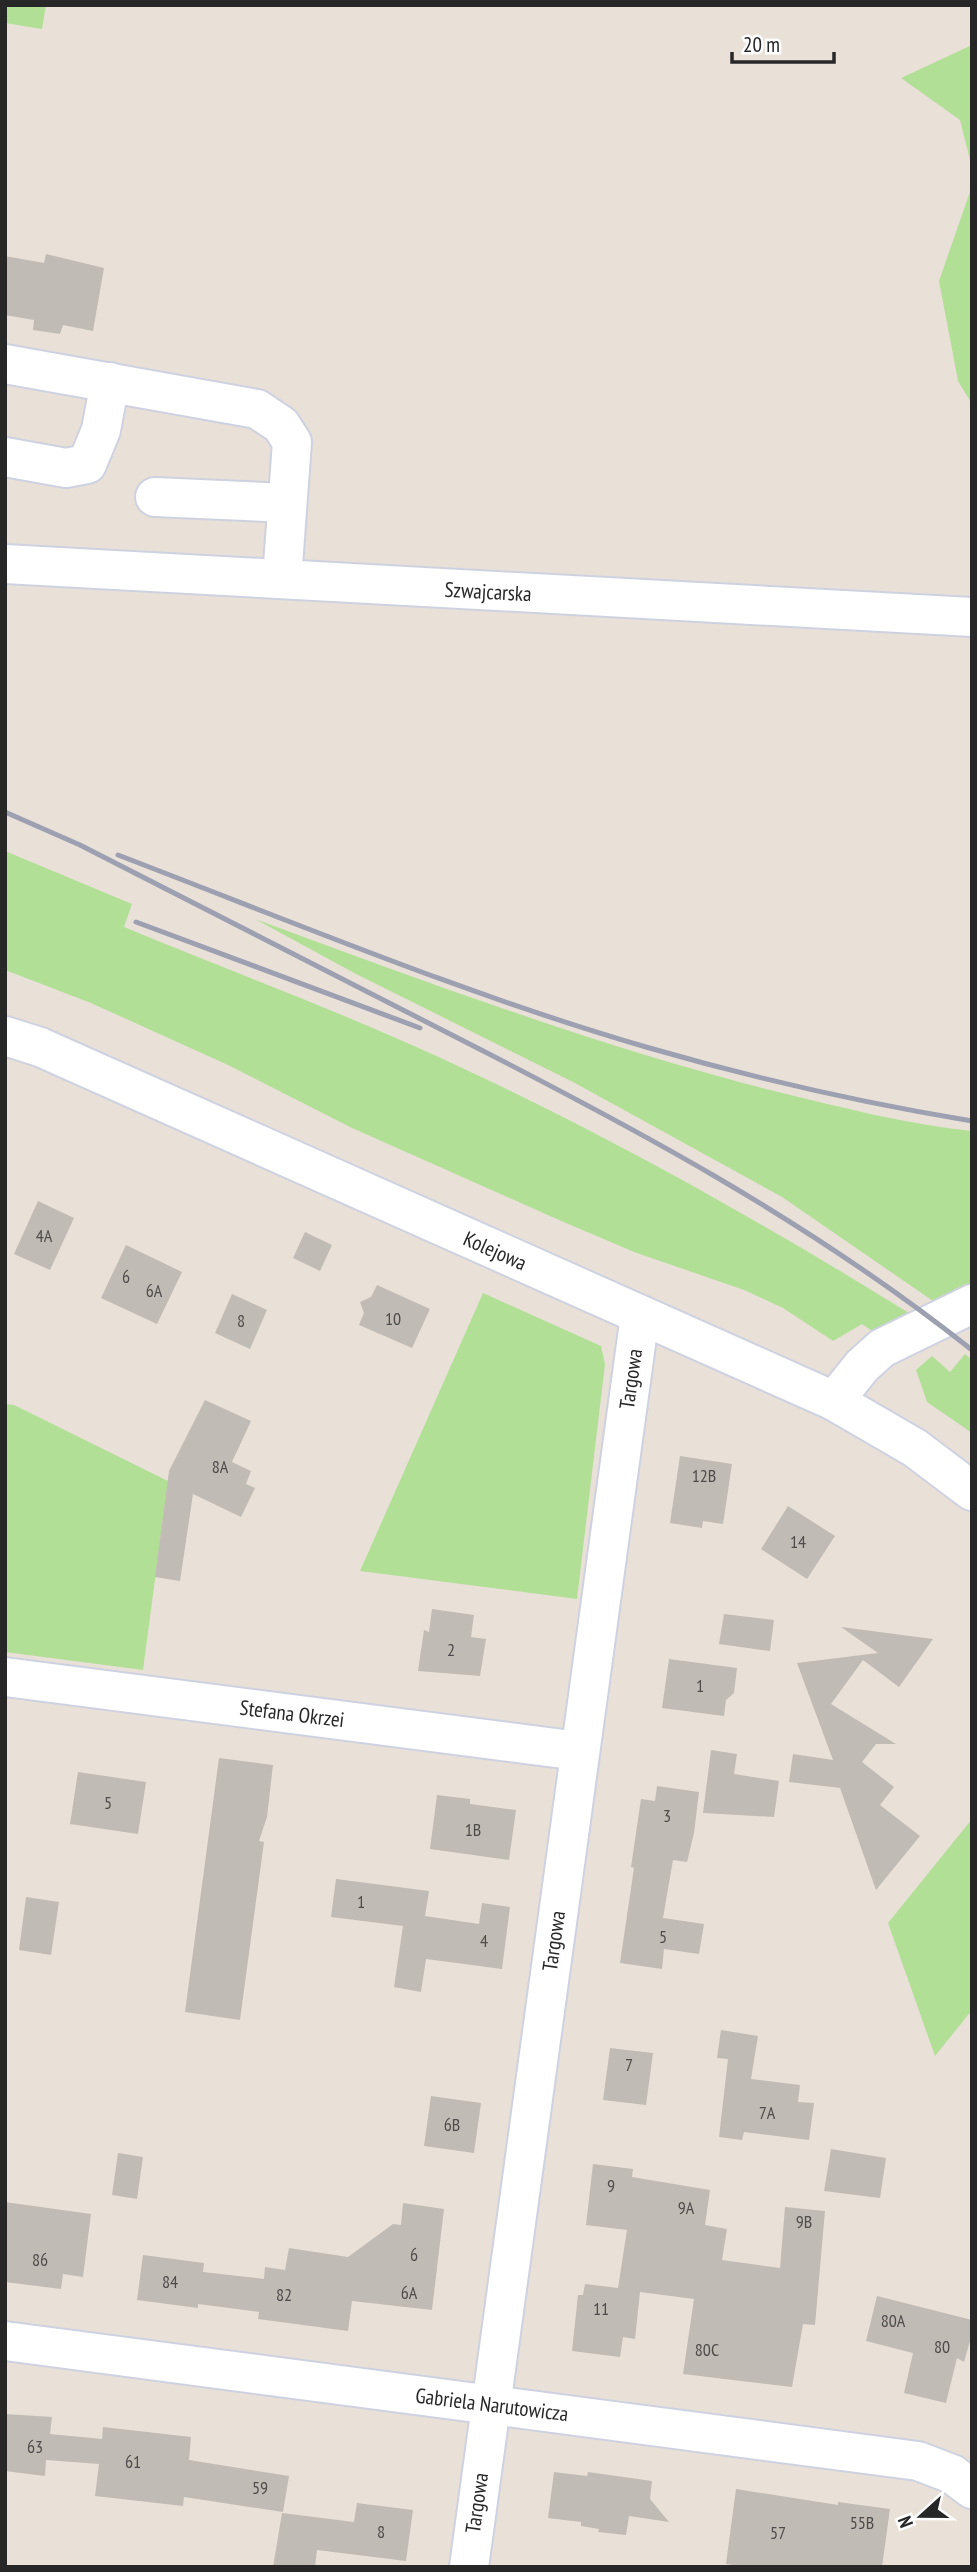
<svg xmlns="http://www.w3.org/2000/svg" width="977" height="2572" font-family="'PT Sans Narrow',sans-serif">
<rect width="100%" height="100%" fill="#e9e1d8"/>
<!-- green -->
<g fill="#b1df96">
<path d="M5 5H46L42 29 5 23Z"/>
<path d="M972 45V168L960 120 901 78Z"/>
<path d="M972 186V404L958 381 939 281Z"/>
<path d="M5 851 132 904 124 927C220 967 318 1003 414 1046 585 1122 749 1214 909 1313L872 1331 862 1324 833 1341 783 1308 744 1290 634 1252 559 1220 352 1128 228 1065 91 1003 5 970Z"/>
<path d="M255 919C426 982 597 1046 774 1091 840 1107 905 1124 972 1131V1283L933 1301 782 1197 573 1082 356 974Z"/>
<path d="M483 1293 601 1346 605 1364 577 1599 360 1571Z"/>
<path d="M965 1354 972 1360V1433L927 1402 916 1370 932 1356 950 1372Z"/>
<path d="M5 1404 14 1405 168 1481 143 1670 5 1652Z"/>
<path d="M972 1819V2010L935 2056 888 1923Z"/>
</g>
<!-- building -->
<g fill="#c1bbb5">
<path d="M46 254 104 268 93 331 63 325 60 334 33 330 34 320 5 315V256L44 263Z"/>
<path d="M38 1201 74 1218 50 1270 14 1254Z"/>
<path d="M305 1232 332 1245 320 1271 293 1258Z"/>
<path d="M126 1245 182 1272 157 1324 101 1298Z"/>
<path d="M377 1285 430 1309 412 1348 359 1325 364 1313 360 1302 371 1297Z"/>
<path d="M232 1294 267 1310 250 1349 215 1333Z"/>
<path d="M205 1400 251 1421 232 1462 251 1471 246 1484 255 1488 241 1517 193 1494 180 1581 155 1577 169 1471Z"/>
<path d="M680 1456 732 1464 723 1524 703 1521 702 1528 670 1523Z"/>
<path d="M788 1506 835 1536 807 1579 761 1549Z"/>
<path d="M432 1609 474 1615 471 1637 486 1639 480 1676 418 1671 424 1630 429 1632Z"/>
<path d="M724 1614 774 1620 770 1651 719 1644Z"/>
<path d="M841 1627 933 1639 899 1687 863 1660 831 1704 896 1744H876L862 1762 894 1787 880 1805 920 1836 876 1890 840 1788 789 1782 793 1754 833 1760 797 1663 878 1653Z"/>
<path d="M669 1659 737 1668 734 1693 726 1700 724 1716 662 1708Z"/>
<path d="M711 1750 737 1754 734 1774 779 1781 774 1817 703 1813Z"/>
<path d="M219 1758 273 1765 267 1817 259 1841 264 1842 240 2020 185 2012Z"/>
<path d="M78 1772 146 1782 138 1834 70 1824Z"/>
<path d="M657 1786 699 1792 694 1833 687 1862 673 1860 663 1918 704 1924 699 1954 664 1949 662 1969 620 1963 634 1868 631 1867 641 1799 655 1801Z"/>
<path d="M437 1795 470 1799V1804L516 1810 509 1860 430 1849Z"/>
<path d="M336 1879 429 1891 425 1916 479 1924 482 1903 510 1907 502 1969 426 1959 421 1992 394 1987 403 1926 331 1917Z"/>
<path d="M26 1897 59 1902 51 1955 19 1950Z"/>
<path d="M721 2030 758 2036 751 2079 800 2085 798 2102 814 2103 809 2140 744 2132 742 2140 719 2137 728 2059 717 2058Z"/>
<path d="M610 2048 653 2053 646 2105 603 2100Z"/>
<path d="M431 2096 481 2103 474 2153 424 2146Z"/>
<path d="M831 2149 886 2158 880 2198 824 2191Z"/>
<path d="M118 2153 143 2157 137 2199 112 2195Z"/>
<path d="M593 2164 633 2169 632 2177 710 2190 705 2225 727 2229 722 2260 780 2268 785 2207 825 2211 815 2325 803 2324 792 2387 683 2374 694 2299 640 2292 635 2339 623 2337 620 2357 572 2351 578 2295H583L585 2284 618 2288 627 2230 586 2225Z"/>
<path d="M5 2202 91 2214 83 2277 63 2274 61 2289 5 2282Z"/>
<path d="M403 2203 444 2209 432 2310 352 2301 348 2331 258 2319 259 2312 198 2304V2308L137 2300 143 2255 204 2263 203 2272 264 2279 265 2267 285 2270 289 2248 348 2257 393 2224 401 2225Z"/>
<path d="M877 2296 972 2320V2334L964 2362 957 2358 946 2403 904 2393 913 2353 866 2341Z"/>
<path d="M5 2414 52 2417 50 2434 102 2439 103 2427 191 2437 189 2460 289 2476 283 2512 184 2497 183 2506 95 2496 99 2464 46 2460 45 2476 5 2471Z"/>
<path d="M554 2472 587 2476 588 2472 652 2481 650 2499 669 2522 629 2516 626 2535 598 2532 599 2529 581 2526V2522L548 2518Z"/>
<path d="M736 2489 838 2505V2502L890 2509 882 2567H747L726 2564Z"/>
<path d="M357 2503 413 2510 406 2561 317 2550 315 2567H273L282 2513 354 2522Z"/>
</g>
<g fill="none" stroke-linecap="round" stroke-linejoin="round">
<!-- minor casing -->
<g stroke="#ced2e0" stroke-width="42">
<g id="minor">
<path d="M5 364 257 409 281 425 292 442 282 579"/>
<path d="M5 457 66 468 87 464 101 430 110 382"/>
<path d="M155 497 287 503"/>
<path d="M5 564 972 617"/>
<path d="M5 1036 40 1047 834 1401 915 1448 972 1491"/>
<path d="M834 1401 862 1366 882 1348 972 1304"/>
<path d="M5 1677 579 1751"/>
<path d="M5 2341 918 2461 952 2474 972 2489"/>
<path d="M469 2567 640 1315"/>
</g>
</g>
<!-- minor -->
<use href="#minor" stroke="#fff" stroke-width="38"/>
<!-- rail -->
<g stroke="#9ca0b1" stroke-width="5">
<path d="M5 812 80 845C203 908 325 970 448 1033 633 1127 808 1220 972 1350"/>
<path d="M118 855C293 922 467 995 646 1047 753 1078 862 1103 972 1121"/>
<path d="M136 922 420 1028"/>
</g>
</g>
<g text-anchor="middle" stroke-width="6" stroke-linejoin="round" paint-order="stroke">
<!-- number labels -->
<g font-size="18" fill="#4e4c4a">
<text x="44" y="1242">4A</text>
<text x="126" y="1283">6</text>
<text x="154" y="1297">6A</text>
<text x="393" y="1325">10</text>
<text x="241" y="1327">8</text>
<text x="220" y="1473">8A</text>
<text x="704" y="1482">12B</text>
<text x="798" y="1548">14</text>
<text x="451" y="1656">2</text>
<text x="700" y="1692">1</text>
<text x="108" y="1809">5</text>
<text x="667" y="1822">3</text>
<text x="473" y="1836">1B</text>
<text x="361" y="1908">1</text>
<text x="663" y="1943">5</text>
<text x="484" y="1947">4</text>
<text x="629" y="2071">7</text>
<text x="767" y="2119">7A</text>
<text x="452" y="2131">6B</text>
<text x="611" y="2192">9</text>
<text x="686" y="2214">9A</text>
<text x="804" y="2228">9B</text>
<text x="414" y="2261">6</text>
<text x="40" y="2266">86</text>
<text x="170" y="2288">84</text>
<text x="409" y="2299">6A</text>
<text x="284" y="2301">82</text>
<text x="601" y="2315">11</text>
<text x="893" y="2327">80A</text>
<text x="942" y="2353">80</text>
<text x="707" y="2356">80C</text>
<text x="35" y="2453">63</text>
<text x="133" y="2468">61</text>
<text x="260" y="2494">59</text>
<text x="862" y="2529">55B</text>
<text x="381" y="2538">8</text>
<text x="778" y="2539">57</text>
</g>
<!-- street labels -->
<g font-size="21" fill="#272727" stroke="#fff">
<text transform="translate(488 592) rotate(3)" y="7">Szwajcarska</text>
<text transform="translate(495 1251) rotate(24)" y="7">Kolejowa</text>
<text transform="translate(631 1379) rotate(-82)" y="7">Targowa</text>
<text transform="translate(292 1714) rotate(7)" y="7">Stefana Okrzei</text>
<text transform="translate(554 1941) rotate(-82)" y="7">Targowa</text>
<text transform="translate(492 2405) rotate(7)" y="7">Gabriela Narutowicza</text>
<text transform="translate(477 2503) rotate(-82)" y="7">Targowa</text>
</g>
</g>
<!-- border -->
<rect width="977" height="2572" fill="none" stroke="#272727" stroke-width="14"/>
<!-- north arrow -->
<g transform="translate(921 2516) rotate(249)" stroke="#ffffff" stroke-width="5" paint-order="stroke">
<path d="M0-5L12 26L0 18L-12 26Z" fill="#272727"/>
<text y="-10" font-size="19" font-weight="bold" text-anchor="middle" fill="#272727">N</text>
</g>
<!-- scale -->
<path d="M732 52v10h102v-10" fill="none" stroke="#272727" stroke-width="3.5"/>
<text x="743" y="52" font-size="21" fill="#272727" stroke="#ffffff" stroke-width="5" paint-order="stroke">20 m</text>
</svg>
